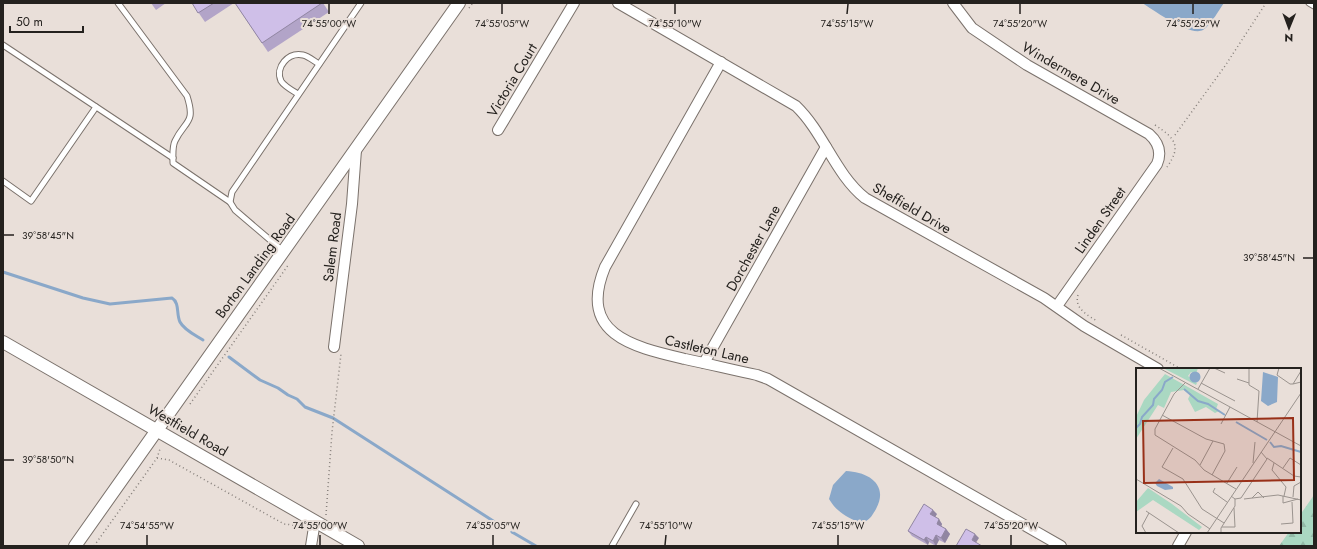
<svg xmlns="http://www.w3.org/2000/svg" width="1317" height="549" font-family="Jost,sans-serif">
<defs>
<pattern id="forest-firs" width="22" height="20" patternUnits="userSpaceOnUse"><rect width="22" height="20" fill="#aad8c2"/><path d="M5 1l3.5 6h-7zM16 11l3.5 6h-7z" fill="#92b9a6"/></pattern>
</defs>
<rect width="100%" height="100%" fill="#e9dfd9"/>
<!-- forest -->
<path fill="url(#forest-firs)" d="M1314 495V546H1279L1289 532H1300V515Z"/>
<!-- water -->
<g fill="#8aa8c9">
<path d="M1142 3H1224C1218 11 1211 25 1203 30 1190 37 1154 10 1142 3Z"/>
<path d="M846 471C869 472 889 485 876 509 873 514 870 520 864 522 858 523 851 519 846 516 838 511 834 507 829 499L833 485Z"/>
</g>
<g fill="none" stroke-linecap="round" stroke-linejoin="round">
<!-- stream -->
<g stroke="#8aa8c9" stroke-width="3">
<path d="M3 272 83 298 110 304 172 298C180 303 176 314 180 322 184 330 195 335 203 340"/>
<path d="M229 357 260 380 278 388 288 395 297 399 305 407 333 418 501 526"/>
<path d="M512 532 536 546"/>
</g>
<!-- service casing -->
<g stroke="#7b726c" stroke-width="7">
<g id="service">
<path d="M118 3 187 96C196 124 185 120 175 141 172 147 173 157 173 163L230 202"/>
<path d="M1309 3 1314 6"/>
<path d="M3 45 173 158"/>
<path d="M298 94C293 91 284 86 281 81 275 67 288 52 303 55 308 56 314 61 319 64"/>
<path d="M3 181 31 201 96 107"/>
<path d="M283 251 235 210 230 202 232 192 361 3"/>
<path d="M612 546 636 504"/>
</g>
</g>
<!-- minor casing -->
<g stroke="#7b726c" stroke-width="12">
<g id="minor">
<path d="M618 3 796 106C824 133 835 174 865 198L1044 298 1084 326 1158 369"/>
<path d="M953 3 972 28 1027 65 1149 134C1158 142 1162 152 1157 164L1057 306"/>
<path d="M721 62 605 267C577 335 634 347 685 359 709 364 733 370 757 375L768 379 1061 546"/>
<path d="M498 130 574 3"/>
<path d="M334 347 352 204 356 150"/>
<path d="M704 363 826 147"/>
<path d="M311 546 315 521"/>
<path d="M1178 546 1186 532"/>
</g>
</g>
<!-- tertiary casing -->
<g stroke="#7b726c" stroke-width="14">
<g id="tertiary">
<path d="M3 342 358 546"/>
<path d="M75 546 459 3"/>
</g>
</g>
<!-- path -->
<g stroke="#87807c" stroke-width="1.5" stroke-dasharray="1 3" stroke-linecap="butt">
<path d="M469 8 473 3"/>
<path d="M1031 55 1063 73"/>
<path d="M1155 125C1175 138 1182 146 1167 167"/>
<path d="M1175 135 1225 66 1266 3"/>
<path d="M1078 295C1074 308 1087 315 1097 321"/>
<path d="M1121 335 1181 369"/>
<path d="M190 404 289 264"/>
<path d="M157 458 169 460 284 524 293 525 302 528"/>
<path d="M326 515 332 432 341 354"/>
<path d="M94 546 157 458 160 449"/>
</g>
<!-- service -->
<use href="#service" stroke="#fff" stroke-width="5"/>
<!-- minor -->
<use href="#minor" stroke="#fff" stroke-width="10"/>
<!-- tertiary -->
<use href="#tertiary" stroke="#fff" stroke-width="12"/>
</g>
<!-- wall -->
<g fill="#b2a4c8">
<path d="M151 3H166L156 10Z"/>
<path d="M192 3H234L205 22Z"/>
<path d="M235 3H323L329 12 268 52Z"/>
<path d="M937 514 935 517 942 524 941 527 946 529 950 534 945 543 939 540 936 546 929 542 928 545 912 536 908 531Z"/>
</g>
<!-- shaded-wall -->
<g fill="#9186a2">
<path d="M933 510 937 514 934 519 930 514Z"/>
<path d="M939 519 942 524 940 529 937 524Z"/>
<path d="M946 529 950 534 945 543 941 538Z"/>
<path d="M975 534 979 538 975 544 972 540Z"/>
<path d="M936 535 939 540 936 546 933 541Z"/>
<path d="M926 537 929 542 928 545 924 540Z"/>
</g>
<!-- building -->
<g fill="#cfbfe8" stroke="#9186a2">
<path d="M192 3H214L198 13Z"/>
<path d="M235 3H322L262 43Z"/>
<path d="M924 504 933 510 930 514 939 519 937 524 946 529 941 538 936 535 933 541 926 537 924 540 908 531Z"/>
<path d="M966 529 975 534 972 540 982 546H956Z"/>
</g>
<!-- ticks -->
<path fill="none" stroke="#24211e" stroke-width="1.5" d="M329 14V4M502 14V4M675 14V4M847 14 848 4M1020 14V4M1193 14V4M4 235H14M1303 258H1313M4 460H14M147 545V535M320 545V535M493 545V535M665 545 666 535M838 545V535M1011 545V535"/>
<g text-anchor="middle" stroke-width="4" stroke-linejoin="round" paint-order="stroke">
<!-- street labels -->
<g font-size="14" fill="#24211e" stroke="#e9dfd9">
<text transform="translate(1071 73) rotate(30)" y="5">Windermere Drive</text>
<text transform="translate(512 80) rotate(-59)" y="5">Victoria Court</text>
<text transform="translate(912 208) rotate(30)" y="5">Sheffield Drive</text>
<text transform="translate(1100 220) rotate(-55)" y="5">Linden Street</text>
<text transform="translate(332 247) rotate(-83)" y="5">Salem Road</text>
<text transform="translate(753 248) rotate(-61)" y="5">Dorchester Lane</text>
<text transform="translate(255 266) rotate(-54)" y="5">Borton Landing Road</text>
<text transform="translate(707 349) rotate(13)" y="5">Castleton Lane</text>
<text transform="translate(188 430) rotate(30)" y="5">Westfield Road</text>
</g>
</g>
<!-- overview -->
<g transform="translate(1136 368)">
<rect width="165" height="165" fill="#e9dfd9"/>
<path d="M29 6 82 36 80 41 83 43 79 45 70 39 59 44 52 31 54 27 48 22 35 24 28 40 22 37 0 71V49L8 32ZM12 120 36 136 66 159 63 162 17 132 0 144V134Z" fill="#aad8c2"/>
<path d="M27 0H62L60 6 55 4 52 8 61 15 60 17Z" fill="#aad8c2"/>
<path d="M53.5 9a5.5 5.5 0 1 1 11 0a5.5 5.5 0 1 1-11 0ZM127 4 142 9 141 34 132 38 125 33ZM23 111 37 119V121L29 122 21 118 19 115Z" fill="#8aa8c9"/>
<path fill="none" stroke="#8aa8c9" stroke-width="2" d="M48 21 62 33 72 36 89 47M100 54 131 72M0 60 4 56 6 49 17 37 18 31 26 22 29 14 37 9M134 74 138 79 145 78 165 84"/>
<path fill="none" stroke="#9a938e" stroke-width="1" d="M23 0 165 78M78 0 89 5M113 0V17L123 23 121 54M143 0 141 7 154 16H157M165 3 157 16 165 14M101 11 113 15M49 15 38 26 19 61V67L59 92 68 102 100 121M65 15 99 33M62 21 74 0M26 47 70 71 88 76 89 83 76 107M85 56 94 39M37 80 26 99 47 111 66 141 88 155M131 90 158 108 165 109M117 95 119 74M138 95 136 102 150 119 148 128M64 97 77 73M147 100 154 90 165 97M0 111 45 138 52 146 74 161M91 115 101 99M79 120 77 124 91 134M147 128V135L162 131M157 129 158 118 165 114M116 130 122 124 128 130M99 131 105 130 131 91 125 84M108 131 142 127 165 132M10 143 43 165M145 156 157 155 156 134M86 159H99L98 140M10 165 6 158 13 145M71 165 165 25M85 165V160L99 138V131L95 128"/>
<path fill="#983018" fill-opacity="0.15" stroke="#983018" stroke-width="2" d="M157 50 158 112 8 115 7 53Z"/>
<rect width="165" height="165" fill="none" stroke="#24211e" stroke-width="2"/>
</g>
<g font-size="10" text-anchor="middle" fill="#24211e" stroke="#e9dfd9" stroke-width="4" stroke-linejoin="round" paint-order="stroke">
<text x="329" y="27">74°55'00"W</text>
<text x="502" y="27">74°55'05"W</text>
<text x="675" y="27">74°55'10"W</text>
<text x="847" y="27">74°55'15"W</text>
<text x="1020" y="27">74°55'20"W</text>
<text x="1193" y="27">74°55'25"W</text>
<text x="48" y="239">39°58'45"N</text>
<text x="1269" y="261">39°58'45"N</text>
<text x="48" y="463">39°58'50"N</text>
<text x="147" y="529">74°54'55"W</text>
<text x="320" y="529">74°55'00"W</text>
<text x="493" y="529">74°55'05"W</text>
<text x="666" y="529">74°55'10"W</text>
<text x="838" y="529">74°55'15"W</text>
<text x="1011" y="529">74°55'20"W</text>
</g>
<!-- border -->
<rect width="1317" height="549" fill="none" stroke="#24211e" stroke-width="8"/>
<!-- north arrow -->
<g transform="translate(1289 28) rotate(181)" stroke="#e9dfd9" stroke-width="3" paint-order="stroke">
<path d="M0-3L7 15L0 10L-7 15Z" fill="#24211e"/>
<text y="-6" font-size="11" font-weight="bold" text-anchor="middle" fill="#24211e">N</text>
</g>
<!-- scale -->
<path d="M10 26v6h73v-6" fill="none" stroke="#24211e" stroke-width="2"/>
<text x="16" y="26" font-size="12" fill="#24211e" stroke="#e9dfd9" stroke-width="3" paint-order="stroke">50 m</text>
</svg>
